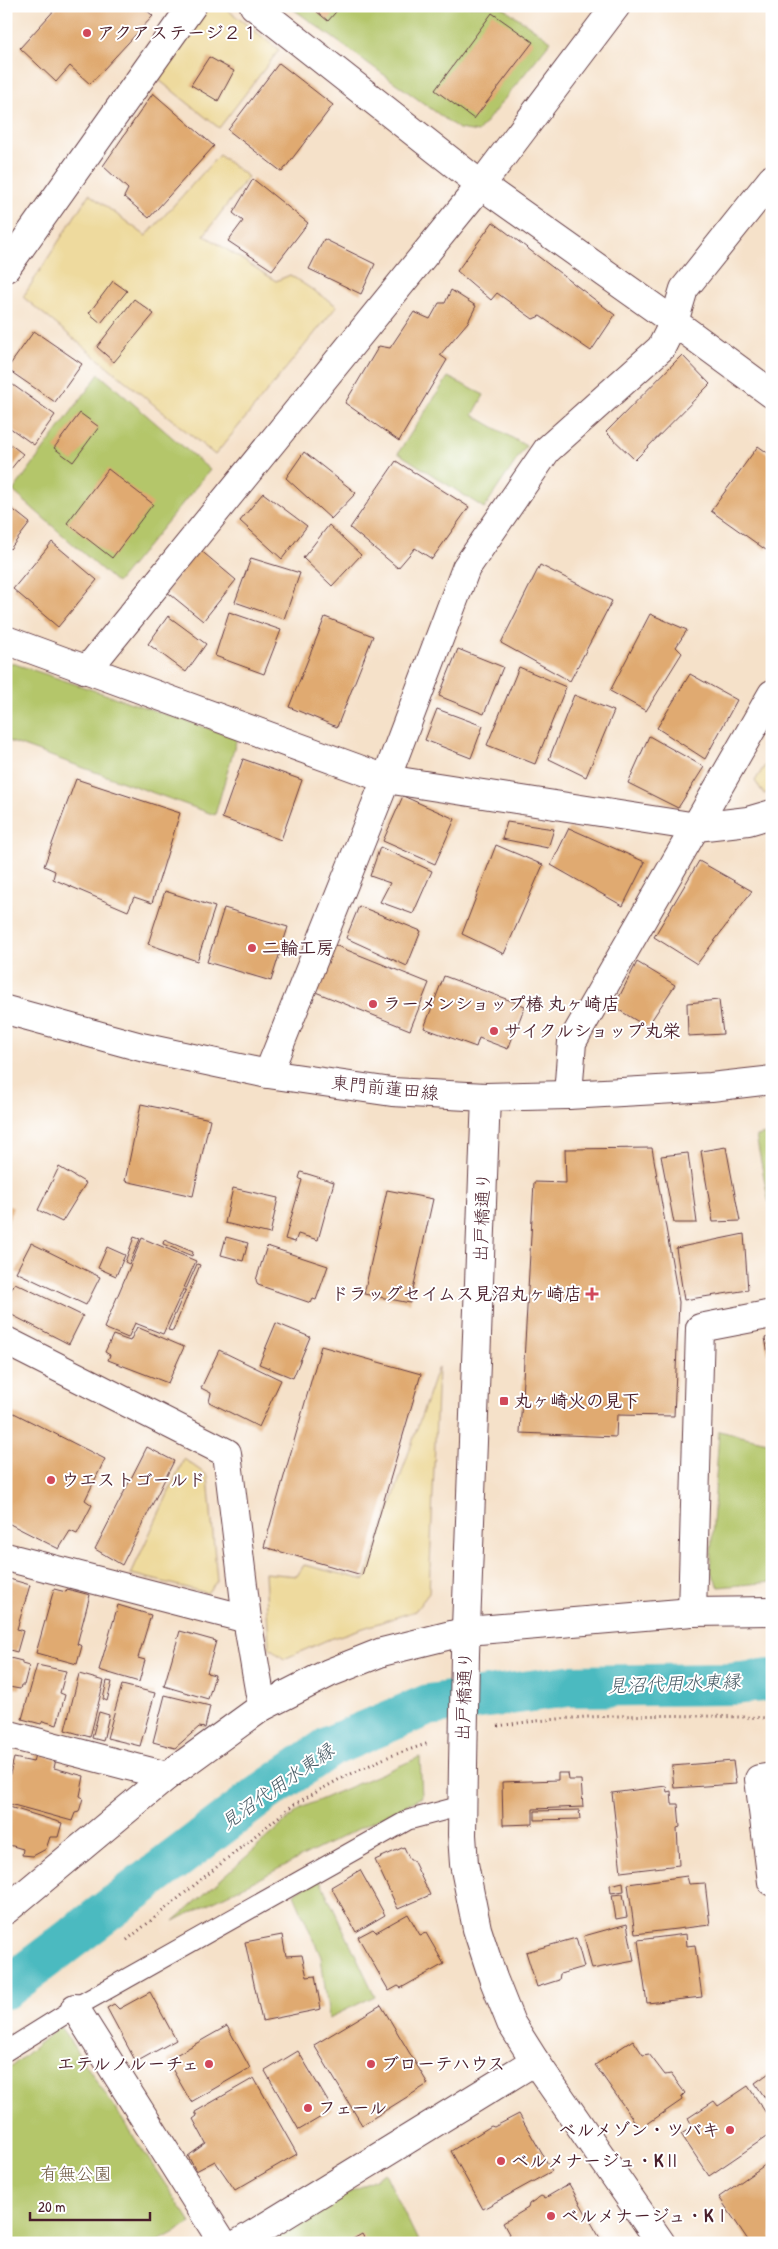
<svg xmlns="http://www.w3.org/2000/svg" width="778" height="2249" font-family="'Patrick Hand','Klee One',sans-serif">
<rect width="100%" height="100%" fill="#fff"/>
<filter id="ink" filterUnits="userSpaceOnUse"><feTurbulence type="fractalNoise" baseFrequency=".02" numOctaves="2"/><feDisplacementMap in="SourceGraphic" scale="10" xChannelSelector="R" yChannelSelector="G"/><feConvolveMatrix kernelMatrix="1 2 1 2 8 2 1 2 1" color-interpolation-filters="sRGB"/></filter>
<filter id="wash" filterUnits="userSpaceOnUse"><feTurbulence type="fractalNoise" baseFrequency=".0096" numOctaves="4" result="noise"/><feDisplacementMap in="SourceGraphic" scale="20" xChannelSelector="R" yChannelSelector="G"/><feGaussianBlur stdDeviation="1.12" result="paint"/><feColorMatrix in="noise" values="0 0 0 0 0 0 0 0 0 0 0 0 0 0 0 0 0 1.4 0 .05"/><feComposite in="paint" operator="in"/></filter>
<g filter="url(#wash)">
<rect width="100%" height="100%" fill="#f5e1c9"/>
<!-- green -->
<g fill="#b4c66a" stroke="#7f724a">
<path d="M289 6H501L551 41 478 132 459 129Z"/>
<path d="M99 374 210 470 117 583 13 491Z"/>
<path d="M448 377 484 395 473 415 526 446 484 508 398 453Z"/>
<path d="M6 661 237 738 215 815 6 740Z"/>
<path d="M772 1133V1219L756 1136Z"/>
<path d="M719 1431 772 1443V1582L719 1587 710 1570Z"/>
<path d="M420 1757 422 1797 174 1921 301 1808Z"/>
<path d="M319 1878 375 1996 329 2018 321 1957 294 1894Z"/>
<path d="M60 2026 191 2223 155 2243H6V2071Z"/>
<path d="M385 2173 419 2243H261Z"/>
</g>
<!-- sand -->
<g fill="#eeda9e" stroke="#9c7c64">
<path d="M224 7 279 50 219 128 159 80 207 9Z"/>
<path d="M219 155 248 177 204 235 276 281 290 275 337 306 215 455 23 297 89 194 146 236Z"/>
<path d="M772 754V791L764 794 755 781Z"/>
<path d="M438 1367 429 1593 415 1611 327 1640 284 1659 269 1647 265 1573 297 1576 304 1565 365 1580Z"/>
<path d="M184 1459 208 1476 217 1581 207 1593 131 1574Z"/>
</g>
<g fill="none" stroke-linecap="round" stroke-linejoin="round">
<!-- canal -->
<path stroke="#4bbac0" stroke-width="42" d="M6 1988 263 1793 331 1746 428 1705 568 1686 732 1684 772 1680"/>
</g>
<g id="blocks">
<!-- building -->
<g fill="#e0aa71">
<path d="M58 6H142L153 16 90 84 70 66 56 82 20 48Z"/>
<path d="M310 6H341L328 21Z"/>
<path d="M492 13 533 42 474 119 435 90Z"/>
<path d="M209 57 234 71 218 101 191 85Z"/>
<path d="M279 63 333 105 282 172 228 130Z"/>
<path d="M153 93 214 146 149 218 124 197 128 189 103 166Z"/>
<path d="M253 179 308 223 272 270 228 241 243 221 233 213Z"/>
<path d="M493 222 615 315 591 351 540 316 533 319 497 293 491 300 457 271Z"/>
<path d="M324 239 375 264 361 294 309 269Z"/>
<path d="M113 281 127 291 101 323 89 313Z"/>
<path d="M451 290 476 306 468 322 440 355 447 360 399 441 345 403 379 346 390 348 414 312 430 319 439 303H445Z"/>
<path d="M134 299 154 314 114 362 97 347Z"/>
<path d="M34 331 82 364 55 402 7 369Z"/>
<path d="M682 355 710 384 635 460 606 432Z"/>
<path d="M6 380 55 415 34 445 6 425Z"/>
<path d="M80 413 99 427 73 462 54 448Z"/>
<path d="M6 441 23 454 6 475Z"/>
<path d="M758 446 772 456V541L766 550 711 511Z"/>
<path d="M304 452 356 493 331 519 286 478Z"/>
<path d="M396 461 469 507 432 559 415 548 398 568 350 528Z"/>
<path d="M108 469 153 504 112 558 67 523Z"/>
<path d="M263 493 307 526 282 559 240 521Z"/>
<path d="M6 504 30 523 10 549 6 546Z"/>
<path d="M329 525 361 555 332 586 303 558Z"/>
<path d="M52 542 97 580 58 627 13 589Z"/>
<path d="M199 549 236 580 203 621 166 591Z"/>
<path d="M251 558 300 573 284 619 235 602Z"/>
<path d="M540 565 612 601 570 681 501 643Z"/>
<path d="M229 612 281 630 264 674 215 656Z"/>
<path d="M650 614 687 630 676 647 682 653 646 711 610 691Z"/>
<path d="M168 616 206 644 186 672 148 644Z"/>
<path d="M325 617 373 636 337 727 289 707Z"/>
<path d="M458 649 503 667 484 714 439 696Z"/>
<path d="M519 667 566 687 535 764 487 745Z"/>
<path d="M690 674 737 700 705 759 657 728Z"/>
<path d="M574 695 614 711 586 777 549 759Z"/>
<path d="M437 709 483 726 471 758 425 740Z"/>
<path d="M649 736 704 767 678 808 628 783Z"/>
<path d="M243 759 302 780 281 840 222 818Z"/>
<path d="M76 779 180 813 152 903 134 897 128 911 53 879 55 871 44 866Z"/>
<path d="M403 796 455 819 435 864 383 841Z"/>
<path d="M507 822 554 829 548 848 502 839Z"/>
<path d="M569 828 645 862 623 906 551 865Z"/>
<path d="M496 845 543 865 504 954 462 934Z"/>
<path d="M380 847 432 871 413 914 380 902 390 883 370 876Z"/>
<path d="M699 861 752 891 697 964 654 937Z"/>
<path d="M165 891 215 907 197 961 148 944Z"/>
<path d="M359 906 421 931 407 966 346 938Z"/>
<path d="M224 908 288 927 271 981 207 962Z"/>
<path d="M332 944 429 983 410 1030 313 991Z"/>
<path d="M637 962 675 985 647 1027 614 1007Z"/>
<path d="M444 976 525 1006 508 1049 479 1038 476 1047 424 1028Z"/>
<path d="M719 1000 723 1034 688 1036 687 1003Z"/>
<path d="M141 1104 210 1119 193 1196 125 1181Z"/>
<path d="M726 1147 740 1221 713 1222 701 1151Z"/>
<path d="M652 1148 679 1302 674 1416 617 1415 616 1437 520 1433 534 1182 566 1183 565 1149Z"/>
<path d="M688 1153 697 1223H674L661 1156Z"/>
<path d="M59 1167 86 1183 62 1222 38 1210Z"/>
<path d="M301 1172 334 1182 318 1240 298 1234 295 1242 285 1239 302 1180 299 1178Z"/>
<path d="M233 1188 278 1198 270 1234 225 1223Z"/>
<path d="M387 1190 433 1199 410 1303 364 1294Z"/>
<path d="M6 1205 13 1207 7 1226H6Z"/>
<path d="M744 1234 748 1290 684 1300 676 1248Z"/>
<path d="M134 1237 140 1239 129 1264 125 1262Z"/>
<path d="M226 1237 248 1243 243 1261 221 1255Z"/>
<path d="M142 1238 196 1261 163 1334 135 1323 128 1338 104 1328Z"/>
<path d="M164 1240 193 1252 192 1256 163 1244Z"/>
<path d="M31 1243 100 1277 86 1305 16 1272Z"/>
<path d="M267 1246 328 1266 316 1300 313 1299 311 1303 258 1285 256 1280Z"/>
<path d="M107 1247 125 1255 116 1276 98 1268Z"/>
<path d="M197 1264 200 1265 173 1331 168 1330Z"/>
<path d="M15 1283 83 1316 69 1344 6 1312V1298Z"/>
<path d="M276 1323 310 1337 293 1378 259 1364Z"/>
<path d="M137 1327 184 1347 168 1383 108 1360 110 1355 105 1352 113 1335 130 1341Z"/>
<path d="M772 1336V1353L768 1354 765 1338Z"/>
<path d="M321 1346 421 1374 362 1575 264 1547Z"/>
<path d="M219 1350 281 1380 259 1427 209 1402 211 1393 201 1388Z"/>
<path d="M6 1409 105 1459 85 1500 92 1505 77 1534 70 1531 59 1549 6 1522Z"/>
<path d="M147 1447 174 1461 122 1565 95 1549Z"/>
<path d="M6 1578 30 1585 17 1629 23 1631 17 1652 6 1649Z"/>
<path d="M54 1589 66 1592 67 1589 90 1595 77 1644 82 1646 77 1664 36 1653Z"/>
<path d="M118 1605 151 1615 138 1658 145 1660 139 1682 99 1670Z"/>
<path d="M180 1631 216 1641 207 1673 215 1675 208 1699 164 1686Z"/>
<path d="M6 1657 22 1661V1664L29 1666 24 1685H21L20 1689 9 1687 7 1695Z"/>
<path d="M37 1665 66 1671 60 1693 65 1695 57 1725 43 1721 41 1724 22 1719Z"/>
<path d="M79 1674 104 1681 90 1737 65 1730Z"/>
<path d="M107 1681 112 1682 107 1701 103 1699Z"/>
<path d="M122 1685 155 1693 140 1746 107 1738Z"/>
<path d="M165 1695 210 1706 205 1728 199 1727 175 1748 153 1742Z"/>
<path d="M99 1712 109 1715 103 1741 92 1738Z"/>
<path d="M35 1754 56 1759 54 1768 84 1776 80 1796 83 1798 79 1812 75 1813 72 1821 6 1803V1789L14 1758 33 1762Z"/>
<path d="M733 1761 736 1784 674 1788 672 1766Z"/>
<path d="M558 1773H568L569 1780H581L583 1807 533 1809V1824L503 1825 502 1782 558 1780Z"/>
<path d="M666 1786 667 1792 671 1791 672 1804H678L680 1827 677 1828 679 1865 621 1872 612 1793Z"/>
<path d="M6 1806 62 1823 58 1837H50L46 1849 33 1856 22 1855 23 1849 6 1844Z"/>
<path d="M579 1810 580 1819 535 1820V1811Z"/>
<path d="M404 1847 410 1860H413L430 1895 398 1909 375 1860Z"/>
<path d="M360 1870 385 1915 356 1932 331 1887Z"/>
<path d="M687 1876 689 1884 705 1883 710 1925 635 1934 628 1884Z"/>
<path d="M623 1882 624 1891 611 1893 610 1885Z"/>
<path d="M623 1894 627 1917 616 1919 612 1895Z"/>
<path d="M408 1914 420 1935 426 1933 444 1964 401 1988 398 1986 389 1991 358 1937 373 1929 376 1932Z"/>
<path d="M627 1924 634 1961 592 1969 584 1936Z"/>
<path d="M686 1934 687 1946 695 1945 702 1997 647 2003 638 1940Z"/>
<path d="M282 1935 286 1956 302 1955 307 1977 315 1976 321 2009 262 2021 245 1942Z"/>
<path d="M576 1938 584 1967 560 1974 559 1980 537 1987 526 1952Z"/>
<path d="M150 1992 176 2040 136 2062 107 2008 114 2004 119 2009Z"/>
<path d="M381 2005 428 2084 362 2125 314 2045Z"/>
<path d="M227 2026 250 2068 191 2102 167 2060Z"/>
<path d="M633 2040 643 2055 649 2054 665 2075 671 2074 685 2093 681 2097 682 2100 640 2129 595 2065Z"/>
<path d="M298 2051 333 2110 299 2130 265 2071Z"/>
<path d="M772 2071V2108L755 2083Z"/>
<path d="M254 2078 297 2154 235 2190 215 2161 196 2171 188 2156 206 2143 193 2119 197 2116 195 2112Z"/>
<path d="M748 2086 772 2122V2133L709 2176 681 2134 693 2127 688 2118 714 2101 718 2106Z"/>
<path d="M519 2114 552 2171 483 2209 451 2151 491 2126 494 2127Z"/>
<path d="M772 2160V2243H750L719 2197Z"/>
<path d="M569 2184 600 2238 591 2243H514L503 2223 528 2208 529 2204 541 2196 545 2198Z"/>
<path d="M362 2234 367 2243H346Z"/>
</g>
</g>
</g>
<g filter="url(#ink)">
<use href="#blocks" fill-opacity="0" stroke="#643c43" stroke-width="1"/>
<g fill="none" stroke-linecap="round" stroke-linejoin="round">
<!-- lane casing -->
<g stroke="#643c43" stroke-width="21">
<path id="lane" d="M6 2051 83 2003 408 1820 461 1806"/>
</g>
<!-- street casing -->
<g stroke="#643c43" stroke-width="30">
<g id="street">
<path d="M254 6 481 185 674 322 772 394"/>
<path d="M6 268 192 6"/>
<path d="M6 640 386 779 697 827 748 821 772 814"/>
<path d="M87 670 481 185 616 6"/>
<path d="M268 1074 386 779 466 568 547 450 661 348 674 322 684 289 772 179"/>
<path d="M568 1095 572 1042 772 694"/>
<path d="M6 1341 227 1453 247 1619 262 1707"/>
<path d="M6 1557 247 1619"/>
<path d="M692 1612 700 1328 772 1314"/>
<path d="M6 1734 167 1776"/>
<path d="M772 1777 759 1779 772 1882"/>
<path d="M6 1910 167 1776 262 1707 329 1673 382 1652 467 1631 692 1612 772 1611"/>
<path d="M75 2008 223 2243"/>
</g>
</g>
<!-- secondary casing -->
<g stroke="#643c43" stroke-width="30">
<g id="secondary">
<path d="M6 1010 141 1047 268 1074 392 1092 486 1097 568 1095 711 1087 772 1080"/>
<path d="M465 1654 486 1097"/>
<path d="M463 1765 462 1835 464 1864 477 1929 493 1978 511 2023 535 2061 661 2243"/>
<path d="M239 2243 535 2061"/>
</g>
</g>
<!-- path -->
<g stroke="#643c43" stroke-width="3" stroke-dasharray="1 4" stroke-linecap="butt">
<path d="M498 1726C588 1712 681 1715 772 1718"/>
<path d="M127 1940 293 1805 338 1780 385 1758 429 1743"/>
</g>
<!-- lane -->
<use href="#lane" stroke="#fff" stroke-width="19"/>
<!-- street -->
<use href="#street" stroke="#fff" stroke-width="28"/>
<!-- secondary -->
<use href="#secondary" stroke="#fff" stroke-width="28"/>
<!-- secondary-bridge casing -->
<g stroke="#643c43" stroke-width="30" stroke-linecap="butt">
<path id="secondary-bridge" d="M463 1765 465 1654"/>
</g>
<!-- secondary-bridge -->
<use href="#secondary-bridge" stroke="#fff" stroke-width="28"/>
</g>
</g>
<!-- markers -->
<g fill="#d1495b" stroke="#fff" stroke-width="2">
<circle cx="87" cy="33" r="5"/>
<circle cx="252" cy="948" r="5"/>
<circle cx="373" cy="1004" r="5"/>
<circle cx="494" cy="1031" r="5"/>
<path d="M589.5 1286.5h5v5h5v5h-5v5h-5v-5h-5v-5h5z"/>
<rect x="499" y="1396" width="10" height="10" rx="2.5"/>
<circle cx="51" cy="1480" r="5"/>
<circle cx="209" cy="2064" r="5"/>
<circle cx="371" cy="2064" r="5"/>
<circle cx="308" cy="2108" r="5"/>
<circle cx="730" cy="2130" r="5"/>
<circle cx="501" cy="2161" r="5"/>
<circle cx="551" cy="2216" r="5"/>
</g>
<g text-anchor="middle" stroke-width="4" stroke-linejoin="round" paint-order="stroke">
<!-- poi labels -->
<g font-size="18" font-weight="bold" fill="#4a1f2b" stroke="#fff" text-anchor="start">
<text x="97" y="39">アクアステージ２１</text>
<text x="262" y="954">二輪工房</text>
<text x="383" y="1010">ラーメンショップ椿 丸ヶ崎店</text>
<text x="504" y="1037">サイクルショップ丸栄</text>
<text x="582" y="1300" text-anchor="end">ドラッグセイムス見沼丸ヶ崎店</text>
<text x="514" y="1407">丸ヶ崎火の見下</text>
<text x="61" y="1486">ウエストゴールド</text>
<text x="199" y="2070" text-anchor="end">エテルノルーチェ</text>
<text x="381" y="2070">ブローテハウス</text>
<text x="318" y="2114">フェール</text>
<text x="720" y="2136" text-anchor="end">ベルメゾン・ツバキ</text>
<text x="511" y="2167">ベルメナージュ・KⅡ</text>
<text x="561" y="2222">ベルメナージュ・KⅠ</text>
</g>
<!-- street labels -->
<g font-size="18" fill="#4a1f2b" stroke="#fff">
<text transform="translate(385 1088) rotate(6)" y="6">東門前蓮田線</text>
<text transform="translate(482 1217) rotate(-88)" y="6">出戸橋通り</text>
<text transform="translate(464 1696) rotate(-88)" y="6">出戸橋通り</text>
</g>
<!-- park labels -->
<g font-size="18" fill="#6f5941" stroke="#fff">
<text x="76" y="2180">有無公園</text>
</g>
<!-- water labels -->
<g font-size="19" font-style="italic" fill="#4a5d67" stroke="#fff">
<text transform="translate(674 1683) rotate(-2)" y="7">見沼代用水東縁</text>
<text transform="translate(277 1786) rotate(-35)" y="7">見沼代用水東縁</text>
</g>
</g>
<!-- margin -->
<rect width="778" height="2249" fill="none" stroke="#fff" stroke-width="25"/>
<!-- scale -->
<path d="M30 2212v8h120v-8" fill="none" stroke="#4a1f2b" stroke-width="2.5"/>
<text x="38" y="2212" font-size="15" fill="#4a1f2b" stroke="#ffffff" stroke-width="4" paint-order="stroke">20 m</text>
</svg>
